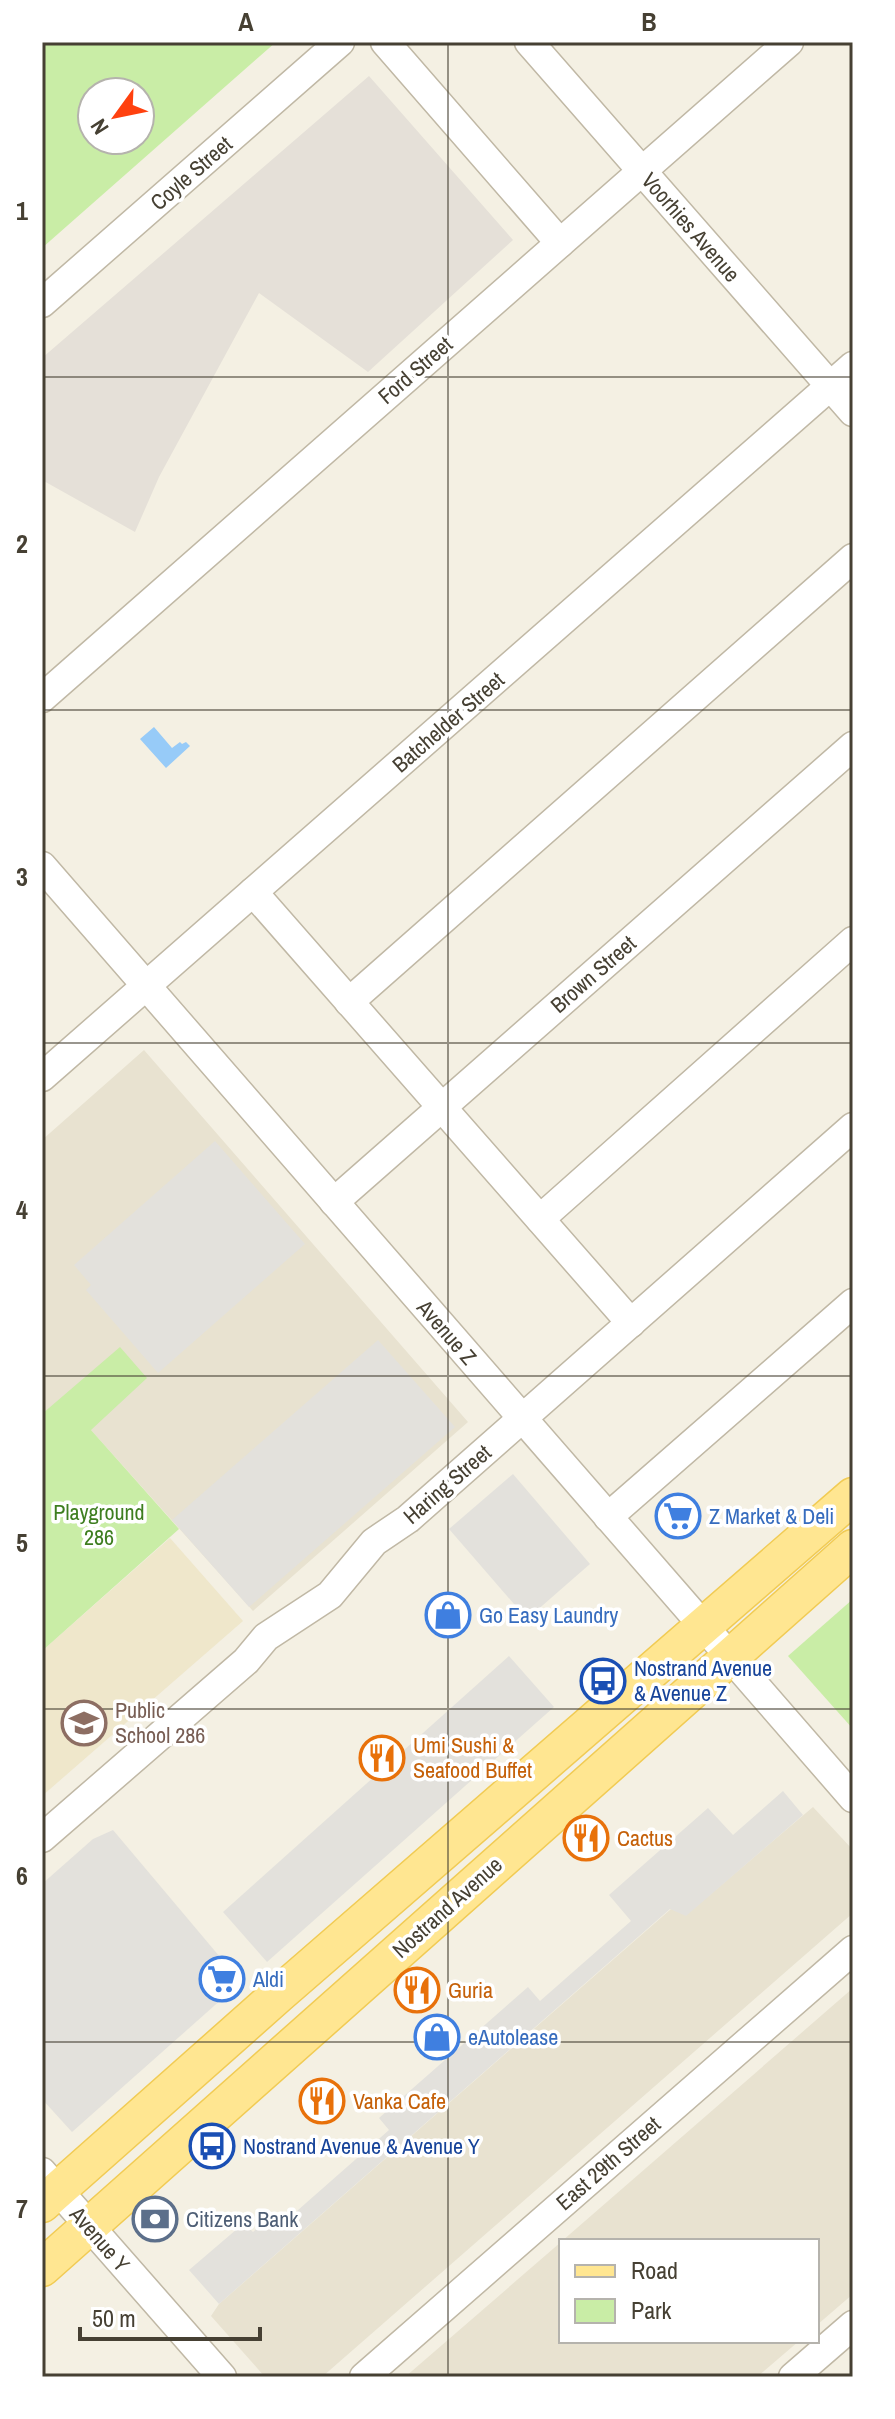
<svg xmlns="http://www.w3.org/2000/svg" width="895" height="2419" font-family="'Archivo Narrow',sans-serif">
<rect width="100%" height="100%" fill="#f4f0e3"/>
<!-- residential -->
<g fill="#e8e2d0">
<path d="M144 1050 468 1422 253 1611 91 1430 42 1473V1140Z"/>
<path d="M813 1807 853 1850V1913L322 2377H265L211 2316 219 2304 671 1909 686 1915Z"/>
<path d="M853 1988V2294L817 2325V2241H562Z"/>
<path d="M561 2242V2341H799L757 2377H405Z"/>
</g>
<!-- industrial -->
<path fill="#e5e0d8" d="M369 76 513 240 368 372 259 293 159 477 135 532 42 480V358Z"/>
<!-- education -->
<path fill="#efe7cb" d="M170 1538 243 1621 42 1796V1651Z"/>
<!-- green -->
<g fill="#c9eda6" fill-rule="evenodd">
<path d="M42 42H276L42 248ZM92 92H140V140H92Z"/>
<path d="M120 1347 147 1378 91 1430 179 1529 42 1651V1414Z"/>
<path d="M853 1599V1729L788 1656Z"/>
</g>
<!-- parking -->
<g fill="#e3e1dc">
<path d="M215 1141 305 1244 158 1373 86 1290 91 1285 74 1265Z"/>
<path d="M378 1340 455 1427 249 1607 172 1520Z"/>
<path d="M513 1474 590 1564 527 1619 449 1529Z"/>
<path d="M509 1656 554 1707 267 1962 223 1912Z"/>
<path d="M783 1791 803 1815 686 1916 670 1909 219 2304 189 2270 244 2223 253 2232 272 2215 281 2225 389 2130 379 2118 528 1987 540 2001 631 1921 609 1895 708 1808 733 1835Z"/>
<path d="M113 1830 241 1982 72 2132 42 2099V1884L93 1839Z"/>
</g>
<!-- water -->
<path fill="#97cbf8" d="M154 727 172 748 180 742 182 744 186 742 190 746 166 768 140 739Z"/>
<g fill="none" stroke-linecap="round" stroke-linejoin="round">
<!-- minor casing -->
<g stroke="#c0b8a5" stroke-width="31">
<g id="minor">
<path d="M385 42 560 243"/>
<path d="M529 42 853 412"/>
<path d="M42 303 340 42"/>
<path d="M42 698 789 42"/>
<path d="M42 866 853 1798"/>
<path d="M253 892 631 1323"/>
<path d="M349 1002 853 558"/>
<path d="M42 1077 853 366"/>
<path d="M334 1202 853 746"/>
<path d="M540 1219 853 941"/>
<path d="M608 1517 853 1303"/>
<path d="M42 1838 246 1661 266 1637 330 1595 374 1542 408 1519 853 1127"/>
<path d="M42 2172 222 2377"/>
<path d="M364 2377 853 1950"/>
<path d="M793 2377 853 2325"/>
</g>
</g>
<!-- major casing -->
<g stroke="#f1cb54" stroke-width="39">
<g id="major">
<path d="M42 2204 279 1994 853 1496"/>
<path d="M42 2268 853 1548"/>
</g>
</g>
<!-- minor -->
<use href="#minor" stroke="#fff" stroke-width="28"/>
<!-- major -->
<use href="#major" stroke="#ffe691" stroke-width="36"/>
</g>
<!-- grid -->
<path fill="none" stroke="#464033" stroke-width="2" stroke-opacity="0.55" d="M448 42V2377M42 377H853M42 710H853M42 1043H853M42 1376H853M42 1709H853M42 2042H853"/>
<!-- icons -->
<defs>
<g id="supermarket-ring" transform="scale(2.3)"><circle r="9.5" fill="#fff" stroke="#3f7fe0" stroke-width="1.5"/><path d="M-6-5.5h2.5l.6 2H6L4.5 2H-2.5L-4.4-4H-6ZM-1.5 3.2a1.3 1.3 0 1 0 .1 0ZM3 3.2a1.3 1.3 0 1 0 .1 0Z" fill="#3f7fe0"/></g>
<g id="shop-ring" transform="scale(2.3)"><circle r="9.5" fill="#fff" stroke="#3f7fe0" stroke-width="1.5"/><path d="M-5-2.5h2.3a2.7 3.5 0 0 1 5.4 0H5L5.5 6h-11ZM-1.5-2.5h3a1.5 2.3 0 0 0-3 0Z" fill="#3f7fe0"/></g>
<g id="bus-ring" transform="scale(2.3)"><circle r="9.5" fill="#fff" stroke="#1a4fb4" stroke-width="1.5"/><path d="M-5-6H5V4H4V6H2V4H-2V6H-4V4H-5ZM-3.5-4V0h7V-4ZM-3.5 1.2v1.5H-2V1.2ZM2 1.2v1.5H3.5V1.2Z" fill="#1a4fb4"/></g>
<g id="school-ring" transform="scale(2.3)"><circle r="9.5" fill="#fff" stroke="#8d6e63" stroke-width="1.5"/><path d="M0-5L7-2L0 1L-7-2ZM-4 1L0 2.5L4 1V4Q0 6-4 4Z" fill="#8d6e63"/></g>
<g id="restaurant-ring" transform="scale(2.3)"><circle r="9.5" fill="#fff" stroke="#e8710a" stroke-width="1.5"/><path d="M-5-6h1v4h1v-4h1v4h1v-4h1v5L-1.5 .5V6h-2V.5L-5-1ZM5-6V6H3V1.5H1.5Q1.5-4 5-6Z" fill="#e8710a"/></g>
<g id="bank-ring" transform="scale(2.3)"><circle r="9.5" fill="#fff" stroke="#5c6f8a" stroke-width="1.5"/><path d="M-6-4H6V4H-6ZM0-2.3a2.3 2.3 0 1 0 0 4.6a2.3 2.3 0 1 0 0-4.6Z" fill="#5c6f8a"/></g>
</defs>
<g fill-rule="evenodd">
<use href="#supermarket-ring" x="678" y="1516"/>
<use href="#shop-ring" x="448" y="1615"/>
<use href="#bus-ring" x="603" y="1681"/>
<use href="#school-ring" x="84" y="1723"/>
<use href="#restaurant-ring" x="382" y="1758"/>
<use href="#restaurant-ring" x="586" y="1838"/>
<use href="#supermarket-ring" x="222" y="1979"/>
<use href="#restaurant-ring" x="417" y="1990"/>
<use href="#shop-ring" x="437" y="2037"/>
<use href="#restaurant-ring" x="322" y="2101"/>
<use href="#bus-ring" x="212" y="2146"/>
<use href="#bank-ring" x="155" y="2219"/>
</g>
<g text-anchor="middle" stroke-width="7" stroke-linejoin="round" paint-order="stroke">
<!-- street labels -->
<g font-size="22" fill="#464033" stroke="#fff">
<text transform="translate(191 173) rotate(-41)" y="8">Coyle Street</text>
<text transform="translate(691 227) rotate(49)" y="8">Voorhies Avenue</text>
<text transform="translate(415 370) rotate(-41)" y="8">Ford Street</text>
<text transform="translate(448 722) rotate(-41)" y="8">Batchelder Street</text>
<text transform="translate(593 974) rotate(-41)" y="8">Brown Street</text>
<text transform="translate(447 1332) rotate(49)" y="8">Avenue Z</text>
<text transform="translate(447 1484) rotate(-41)" y="8">Haring Street</text>
<text transform="translate(447 1907) rotate(-42)" y="8">Nostrand Avenue</text>
<text transform="translate(608 2163) rotate(-41)" y="8">East 29th Street</text>
<text transform="translate(100 2239) rotate(49)" y="8">Avenue Y</text>
</g>
<!-- park labels -->
<g font-size="22" fill="#3e7e20" stroke="#fff">
<text x="99" y="1520">Playground<tspan x="99" dy="25">286</tspan></text>
</g>
<!-- shop labels -->
<g font-size="22" fill="#366cbe" stroke="#fff" text-anchor="start">
<text x="709" y="1524">Z Market &amp; Deli</text>
<text x="479" y="1623">Go Easy Laundry</text>
<text x="253" y="1987">Aldi</text>
<text x="468" y="2045">eAutolease</text>
</g>
<!-- transit labels -->
<g font-size="22" fill="#164399" stroke="#fff" text-anchor="start">
<text x="634" y="1676">Nostrand Avenue<tspan x="634" dy="25">&amp; Avenue Z</tspan></text>
<text x="243" y="2154">Nostrand Avenue &amp; Avenue Y</text>
</g>
<!-- education labels -->
<g font-size="22" fill="#785e54" stroke="#fff" text-anchor="start">
<text x="115" y="1718">Public<tspan x="115" dy="25">School 286</tspan></text>
</g>
<!-- food labels -->
<g font-size="22" fill="#c56008" stroke="#fff" text-anchor="start">
<text x="413" y="1753">Umi Sushi &amp;<tspan x="413" dy="25">Seafood Buffet</tspan></text>
<text x="617" y="1846">Cactus</text>
<text x="448" y="1998">Guria</text>
<text x="353" y="2109">Vanka Cafe</text>
</g>
<!-- service labels -->
<g font-size="22" fill="#4e5e75" stroke="#fff" text-anchor="start">
<text x="186" y="2227">Citizens Bank</text>
</g>
</g>
<!-- border -->
<rect width="895" height="2419" fill="none" stroke="#ffffff" stroke-width="88"/>
<!-- legend -->
<rect x="559" y="2239" width="260" height="104" fill="#ffffff" stroke="#b5b3ad" stroke-width="2"/>
<rect x="575" y="2265" width="40" height="12" fill="#ffe691" stroke="#b5b3ad" stroke-width="2"/>
<text x="631" y="2279" font-size="24" fill="#464033">Road</text>
<rect x="575" y="2299" width="40" height="24" fill="#c9eda6" stroke="#b5b3ad" stroke-width="2"/>
<text x="631" y="2319" font-size="24" fill="#464033">Park</text>
<!-- north arrow -->
<g transform="translate(116 116) rotate(237)"><circle r="38" fill="#ffffff" stroke="#b5b3ad" stroke-width="2"/>
<path d="M0-6L14 30L0 20L-14 30Z" fill="#ff410f"/>
<text y="-12" font-size="22" font-weight="bold" text-anchor="middle" fill="#464033">N</text>
</g>
<!-- scale -->
<path d="M80 2327v12h180v-12" fill="none" stroke="#464033" stroke-width="4"/>
<text x="92" y="2327" font-size="24" fill="#464033" stroke="#ffffff" stroke-width="6" paint-order="stroke">50 m</text>
<rect x="44" y="44" width="807" height="2331" fill="none" stroke="#464033" stroke-width="3"/>
<g font-size="26" text-anchor="middle" font-weight="bold" fill="#464033">
<text x="246" y="31">A</text>
<text x="649" y="31">B</text>
<text x="22" y="220">1</text>
<text x="22" y="553">2</text>
<text x="22" y="886">3</text>
<text x="22" y="1219">4</text>
<text x="22" y="1552">5</text>
<text x="22" y="1885">6</text>
<text x="22" y="2218">7</text>
</g>
</svg>
